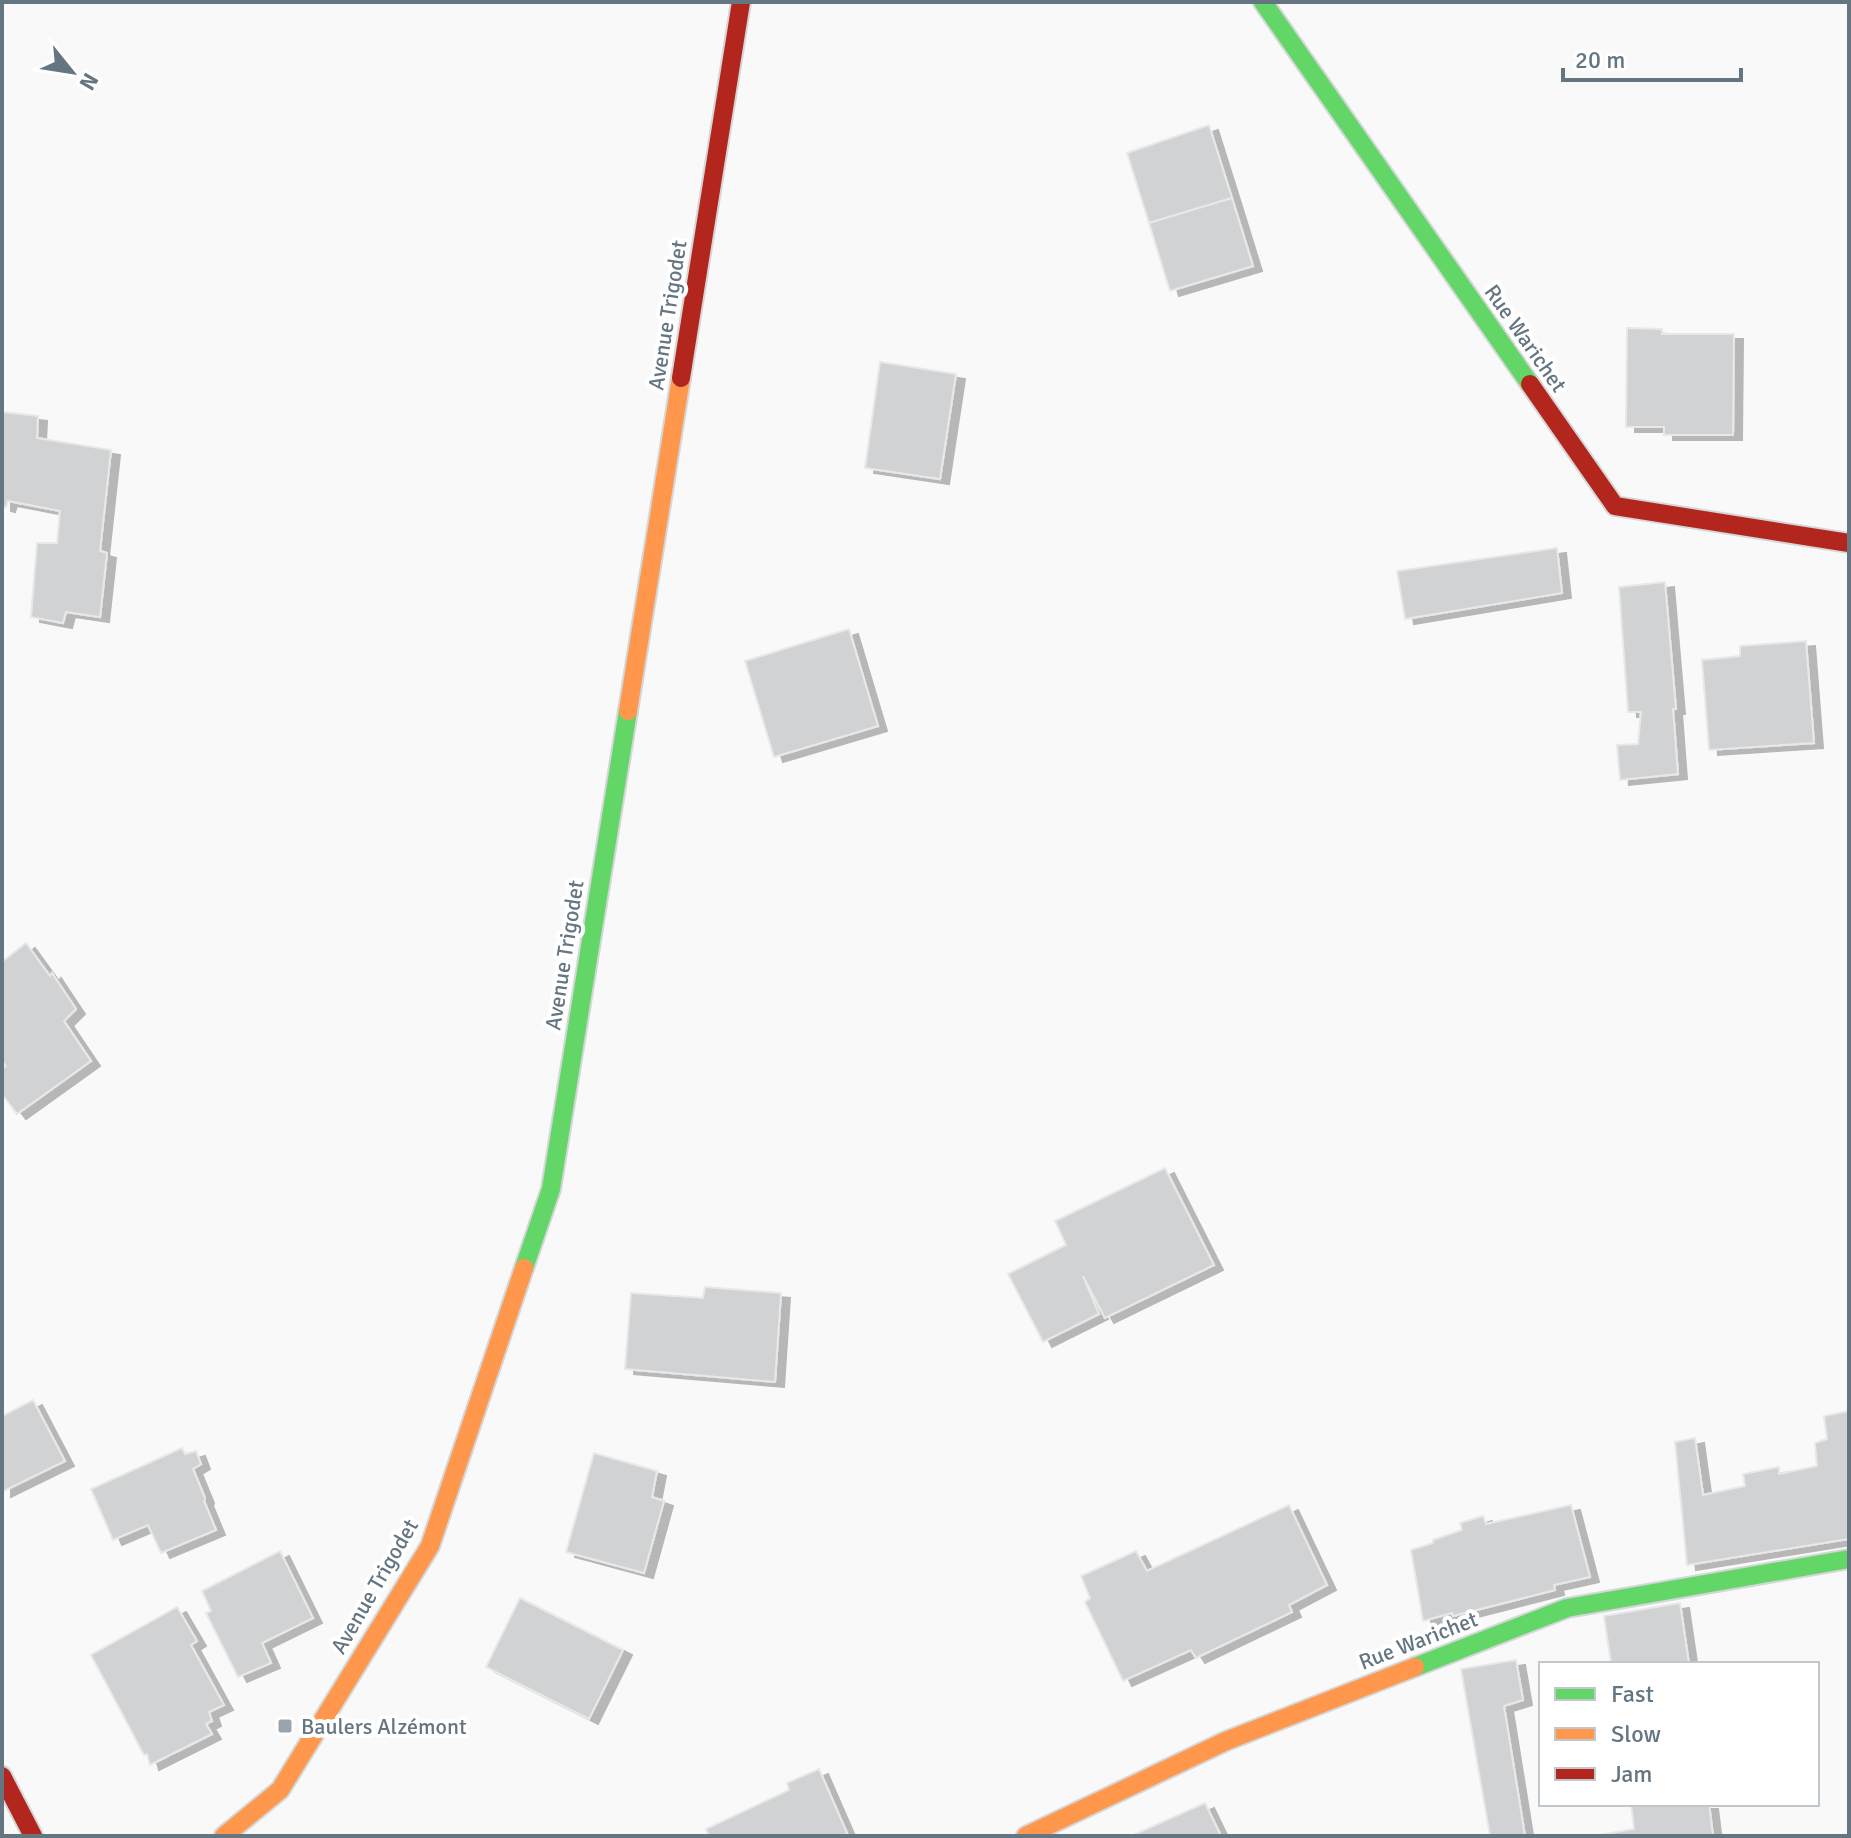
<svg xmlns="http://www.w3.org/2000/svg" width="1851" height="1838" font-family="Signika,sans-serif">
<defs>
<filter id="shadow"><feDropShadow dx="9" dy="5" stdDeviation="0" flood-color="#0004"/></filter>
</defs>
<rect width="100%" height="100%" fill="#f9f9f9"/>
<!-- building -->
<g fill="#d0d2d3" stroke="#e8e8e8" stroke-width="2" filter="url(#shadow)">
<path d="M1209 125 1232 198 1149 223 1127 153Z"/>
<path d="M1232 198 1253 266 1170 291 1149 223Z"/>
<path d="M1627 328 1662 329V334H1734L1733 435H1664V427H1626Z"/>
<path d="M880 362 956 374 940 479 865 468Z"/>
<path d="M2 412 38 416 37 438 111 450 100 551 107 553 100 617 66 612 63 623 31 617 37 543H57L60 511 8 501 6 507 2 506Z"/>
<path d="M1557 548 1562 593 1405 619 1397 571Z"/>
<path d="M1665 582 1676 709H1673L1678 774 1620 780 1617 745 1638 744 1641 712H1628L1619 587Z"/>
<path d="M849 629 878 726 774 757 745 661Z"/>
<path d="M1806 641 1814 743 1709 750 1702 660 1740 656V646Z"/>
<path d="M26 943 50 976 52 973 76 1009 64 1021 91 1061 17 1114 2 1094V1069L6 1066 2 1060V962Z"/>
<path d="M1165 1168 1214 1265 1105 1318 1083 1276 1099 1314 1043 1342 1008 1274 1066 1245 1055 1221Z"/>
<path d="M705 1287 781 1293 775 1382 625 1369 631 1293 703 1298Z"/>
<path d="M33 1400 65 1461 2 1492V1416Z"/>
<path d="M1849 1411V1539L1687 1565 1675 1442 1695 1438 1703 1495 1745 1486 1743 1474 1779 1467V1474L1817 1466 1815 1443 1827 1439 1824 1416Z"/>
<path d="M182 1448 185 1454 196 1451 201 1464 193 1469 205 1498 204 1501 216 1530 161 1553 148 1525 113 1540 91 1489Z"/>
<path d="M594 1453 657 1471 652 1497 664 1501 644 1573 566 1552Z"/>
<path d="M1289 1505 1327 1585 1289 1605 1292 1612 1196 1658 1191 1650 1123 1681 1085 1602 1090 1598 1081 1576 1136 1551 1147 1571Z"/>
<path d="M1571 1505 1590 1577 1554 1585 1555 1590 1453 1616 1452 1613 1423 1621 1411 1550 1433 1543V1540L1462 1530 1460 1523 1483 1516 1486 1524Z"/>
<path d="M280 1551 313 1618 262 1643 271 1663 238 1677 206 1613 211 1611 202 1591Z"/>
<path d="M520 1598 623 1650 589 1719 486 1667Z"/>
<path d="M1680 1603 1689 1664H1611L1604 1616Z"/>
<path d="M177 1607 197 1641 191 1645 224 1705 209 1712 212 1721 206 1724 212 1734 150 1765 147 1754 144 1755 91 1655Z"/>
<path d="M1516 1660 1523 1700 1504 1706 1525 1836H1490L1461 1669Z"/>
<path d="M819 1769 847 1833 842 1836H709L706 1829 789 1790 787 1783Z"/>
<path d="M1205 1803 1221 1836H1131Z"/>
<path d="M1631 1804H1709L1713 1836H1594L1634 1829Z"/>
</g>
<g fill="none" stroke-linecap="round" stroke-linejoin="round">
<!-- fast casing -->
<g stroke="#d5d6d7" stroke-width="22">
<g id="fast">
<path d="M1263 2 1530 384"/>
<path d="M524 1268 551 1189 628 711"/>
<path d="M1415 1667 1567 1608 1849 1559"/>
</g>
</g>
<!-- slow casing -->
<g stroke="#d5d6d7" stroke-width="22">
<g id="slow">
<path d="M628 711 681 378"/>
<path d="M224 1836 280 1790 430 1546 524 1268"/>
<path d="M1026 1836 1226 1741 1415 1667"/>
</g>
</g>
<!-- jam casing -->
<g stroke="#d5d6d7" stroke-width="22">
<g id="jam">
<path d="M681 378 741 2"/>
<path d="M1530 384 1615 506 1849 543"/>
<path d="M2 1776 33 1836"/>
</g>
</g>
<!-- fast -->
<use href="#fast" stroke="#63d668" stroke-width="18"/>
<!-- slow -->
<use href="#slow" stroke="#ff974d" stroke-width="18"/>
<!-- jam -->
<use href="#jam" stroke="#b3261e" stroke-width="18"/>
</g>
<!-- markers -->
<rect fill="#99a4ac" stroke="#fff" stroke-width="3" x="277" y="1718" width="16" height="16" rx="4"/>
<g text-anchor="middle" stroke-width="8" stroke-linejoin="round" paint-order="stroke">
<!-- street labels -->
<g font-size="22" fill="#657683" stroke="#fff">
<text transform="translate(667 315) rotate(-81)" y="8">Avenue Trigodet</text>
<text transform="translate(1526 338) rotate(55)" y="8">Rue Warichet</text>
<text transform="translate(564 955) rotate(-81)" y="8">Avenue Trigodet</text>
<text transform="translate(374 1586) rotate(-60)" y="8">Avenue Trigodet</text>
<text transform="translate(1418 1640) rotate(-21)" y="8">Rue Warichet</text>
</g>
<!-- poi labels -->
<g font-size="22" fill="#657683" stroke="#fff" text-anchor="start">
<text x="301" y="1734">Baulers Alzémont</text>
</g>
</g>
<!-- border -->
<rect width="1851" height="1838" fill="none" stroke="#657683" stroke-width="8"/>
<!-- legend -->
<rect x="1539" y="1662" width="280" height="144" fill="#ffffff" stroke="#c1c8cd" stroke-width="2"/>
<rect x="1555" y="1688" width="40" height="12" fill="#63d668" stroke="#c1c8cd" stroke-width="2"/>
<text x="1611" y="1702" font-size="24" fill="#657683">Fast</text>
<rect x="1555" y="1728" width="40" height="12" fill="#ff974d" stroke="#c1c8cd" stroke-width="2"/>
<text x="1611" y="1742" font-size="24" fill="#657683">Slow</text>
<rect x="1555" y="1768" width="40" height="12" fill="#b3261e" stroke="#c1c8cd" stroke-width="2"/>
<text x="1611" y="1782" font-size="24" fill="#657683">Jam</text>
<!-- north arrow -->
<g transform="translate(72 72) rotate(120)" stroke="#ffffff" stroke-width="6" paint-order="stroke">
<path d="M0-6L14 30L0 20L-14 30Z" fill="#657683"/>
<text y="-12" font-size="22" font-weight="bold" text-anchor="middle" fill="#657683">N</text>
</g>
<!-- scale -->
<path d="M1563 68v12h178v-12" fill="none" stroke="#657683" stroke-width="4"/>
<text x="1575" y="68" font-size="24" fill="#657683" stroke="#ffffff" stroke-width="6" paint-order="stroke">20 m</text>
</svg>
